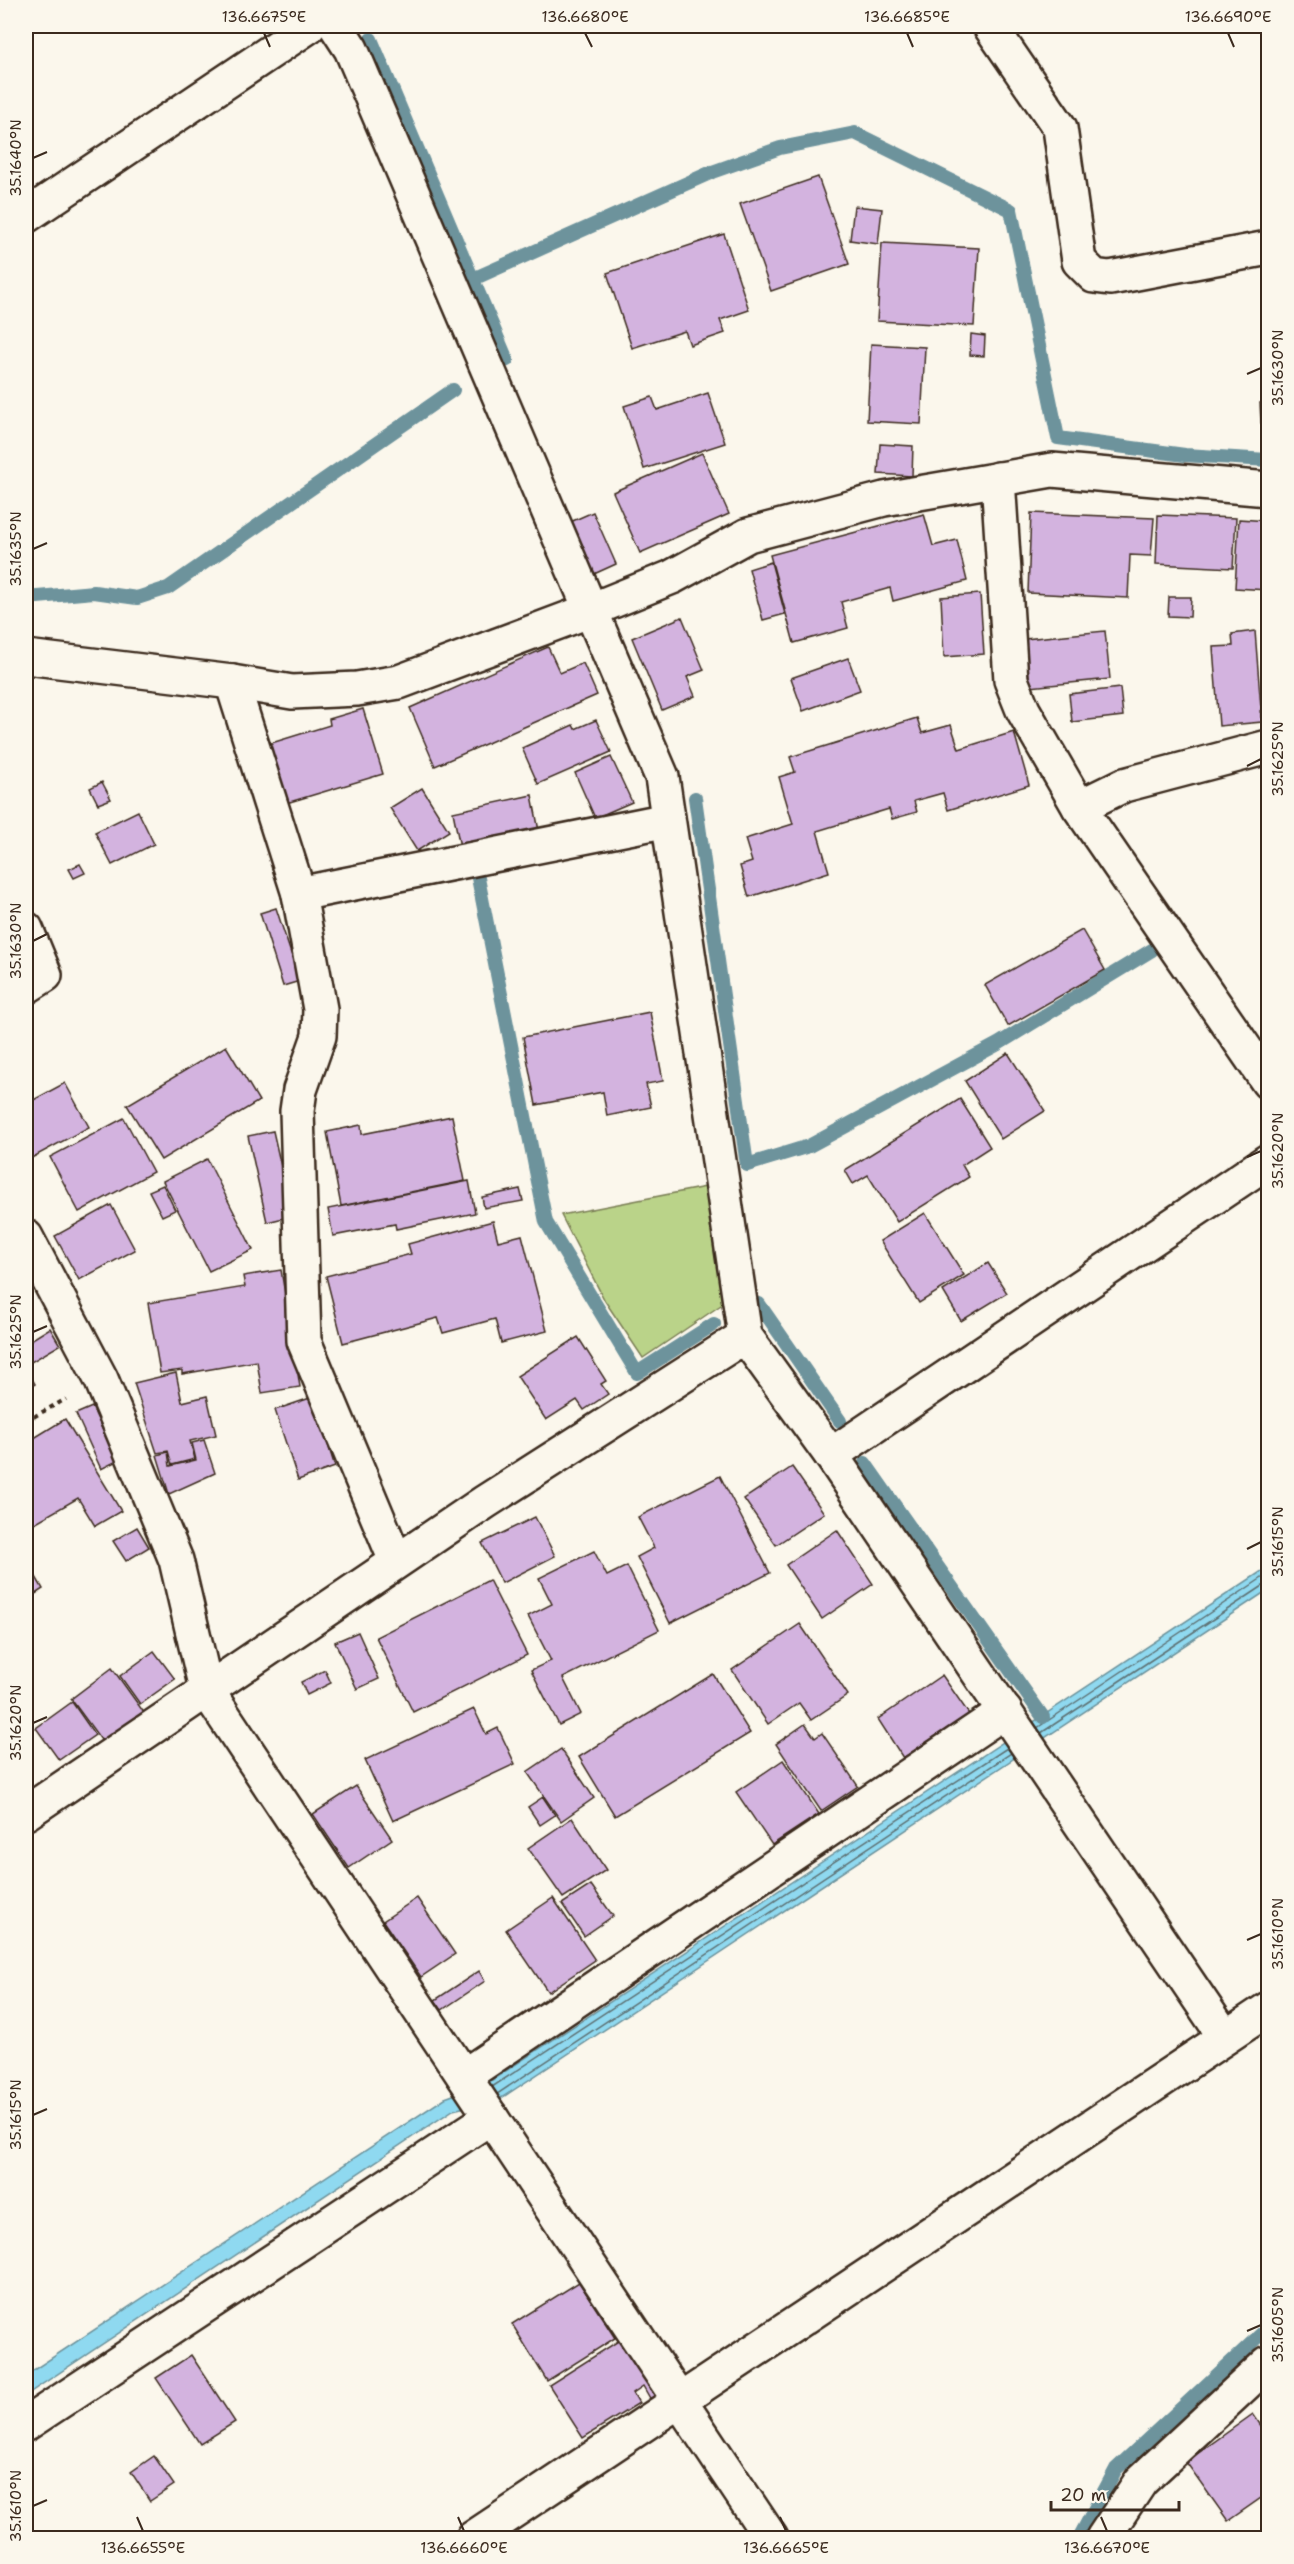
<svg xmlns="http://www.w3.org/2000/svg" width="1294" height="2564" font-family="'Shantell Sans',sans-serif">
<rect width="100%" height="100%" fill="#fbf7ec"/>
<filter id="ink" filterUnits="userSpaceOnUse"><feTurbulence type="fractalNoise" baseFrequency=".0167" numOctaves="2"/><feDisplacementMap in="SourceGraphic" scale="12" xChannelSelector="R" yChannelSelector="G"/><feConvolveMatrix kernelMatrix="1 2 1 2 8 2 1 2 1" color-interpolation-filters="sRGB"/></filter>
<g filter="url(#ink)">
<!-- green -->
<path fill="#bad389" stroke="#7a7e54" stroke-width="1.5" d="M706 1187 724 1303 643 1358 605 1301 561 1215Z"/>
<!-- water -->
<path fill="#8fd9f0" stroke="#6d939c" stroke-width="1.5" d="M1268 1567V1590L500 2099 453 2110 26 2395V2375L445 2098 489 2082Z"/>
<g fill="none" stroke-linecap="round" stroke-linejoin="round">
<!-- shore -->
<g stroke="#5d7072" stroke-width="1.5">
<path d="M1037 1728 1268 1574"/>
<path d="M1041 1733 1263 1586 1268 1585"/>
<path d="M492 2087 1007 1748"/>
<path d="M497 2094 1011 1753"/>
</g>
<!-- stream -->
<g stroke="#6d939c" stroke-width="14">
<path d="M371 39 507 360"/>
<path d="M473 279 712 172 780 148 855 133 1011 210 1058 438 1185 455 1268 460"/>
<path d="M26 598 94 592 137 598 168 588 453 390"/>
<path d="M695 798 747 1165 809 1146 998 1044 1152 950"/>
<path d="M478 878 546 1222 637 1373 714 1324"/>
<path d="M759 1304 840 1421"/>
<path d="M865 1463 1043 1717"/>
<path d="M1079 2538 1116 2469 1268 2328"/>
</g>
</g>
<!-- building -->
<g fill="#d3b3df" stroke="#3b2a1e" stroke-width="1.5">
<path d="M818 177 849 264 771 291 740 204Z"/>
<path d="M854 206 882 209 878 244 850 240Z"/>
<path d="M724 234 749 310 720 320 725 333 690 345 685 331 632 348 607 273Z"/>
<path d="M882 243 979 248 974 326 877 321Z"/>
<path d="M971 334 985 336 984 356 970 355Z"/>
<path d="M871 344 925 347 921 424 867 421Z"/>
<path d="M708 393 725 443 644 469 624 406 652 397 657 410Z"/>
<path d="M1268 402V422L1261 423 1260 403Z"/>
<path d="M880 444 913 446 912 476 878 474Z"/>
<path d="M702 453 729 514 640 553 613 492Z"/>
<path d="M593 512 616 564 583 579 559 527Z"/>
<path d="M1031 513 1154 518 1151 556 1130 555 1128 598 1028 593Z"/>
<path d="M924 514 933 546 957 540 967 581 893 601 890 588 841 602 848 628 794 643 770 555Z"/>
<path d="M1158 515 1236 518 1233 568 1156 564Z"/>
<path d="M1239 519 1268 521V590L1235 588Z"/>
<path d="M771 562 785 614 763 620 749 569Z"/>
<path d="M980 594 984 654 944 657 941 597Z"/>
<path d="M1169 597H1191L1190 617 1168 616Z"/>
<path d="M682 617 704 670 687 677 695 696 662 710 632 638Z"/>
<path d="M1105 631 1110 679 1030 687 1025 639Z"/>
<path d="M1255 631 1262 722 1219 726 1213 647 1233 646 1232 634Z"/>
<path d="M548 647 560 673 583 663 597 695 435 766 410 708Z"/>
<path d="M848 658 860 690 803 711 791 678Z"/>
<path d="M1120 688 1123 716 1072 722 1069 694Z"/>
<path d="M363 709 383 774 283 804 265 745 330 725 329 719Z"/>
<path d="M917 718 922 733 951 725 959 749 1014 732 1029 785 948 810 943 793 914 801 917 812 892 819 889 809 817 831 829 872 749 897 740 866 752 862 745 839 793 824 779 777 795 772 790 757Z"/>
<path d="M596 720 611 752 538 784 522 748 573 725 575 729Z"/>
<path d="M611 757 632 802 595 818 575 773Z"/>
<path d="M102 782 111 799 98 804 90 788Z"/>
<path d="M422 788 449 831 417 851 390 808Z"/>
<path d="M532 795 539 831 460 847 453 812Z"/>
<path d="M138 811 154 844 112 865 95 832Z"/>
<path d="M80 864 85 873 74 878 69 869Z"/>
<path d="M276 908 300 981 283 986 260 913Z"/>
<path d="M1082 930 1105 970 1008 1026 985 985Z"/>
<path d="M650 1012 663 1081 646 1084 651 1107 607 1116 603 1092 536 1105 523 1037Z"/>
<path d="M226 1046 259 1101 161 1160 127 1105Z"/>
<path d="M1008 1053 1045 1111 1001 1139 965 1081Z"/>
<path d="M65 1083 89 1127 26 1161V1104Z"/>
<path d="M960 1099 990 1147 962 1165 969 1177 897 1222 868 1175 853 1184 845 1170Z"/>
<path d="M452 1116 465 1181 341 1206 327 1132 361 1125 362 1134Z"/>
<path d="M124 1118 153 1172 79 1212 50 1157Z"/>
<path d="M273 1131 292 1216 267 1222 248 1136Z"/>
<path d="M207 1159 253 1250 209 1271 163 1181Z"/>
<path d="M469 1181 475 1213 396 1229 395 1224 333 1236 328 1209Z"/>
<path d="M163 1185 175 1210 162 1216 149 1191Z"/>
<path d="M520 1189 523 1201 484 1208 482 1197Z"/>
<path d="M111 1205 135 1250 79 1280 55 1236Z"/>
<path d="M925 1213 964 1275 919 1303 880 1241Z"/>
<path d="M493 1221 498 1241 522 1235 547 1331 501 1343 495 1319 443 1333 438 1318 343 1343 326 1276 411 1254 408 1244Z"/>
<path d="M988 1263 1007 1293 961 1321 943 1291Z"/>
<path d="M281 1270 300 1387 262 1393 257 1361 182 1374V1370L160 1373 148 1303 245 1287 243 1276Z"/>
<path d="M50 1328 60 1345 31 1362 26 1352V1343Z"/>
<path d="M578 1337 606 1381 601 1384 608 1394 584 1410 577 1400 546 1420 517 1376Z"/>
<path d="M26 1368 35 1384 26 1390Z"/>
<path d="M176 1373 182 1402 207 1396 216 1435 190 1441 195 1459 172 1465 168 1451 157 1453 134 1383Z"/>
<path d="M313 1397 335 1467 298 1480 275 1410Z"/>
<path d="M92 1407 117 1461 101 1469 76 1414Z"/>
<path d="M65 1419 121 1511 95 1526 78 1498 26 1528V1443Z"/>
<path d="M204 1440 215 1473 169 1494 157 1455 168 1452 170 1466 196 1460 192 1443Z"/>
<path d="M792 1467 824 1513 776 1545 744 1499Z"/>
<path d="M720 1476 770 1573 670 1623 637 1557 654 1548 638 1517Z"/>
<path d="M535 1517 555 1556 502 1583 482 1543Z"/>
<path d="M137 1527 149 1547 126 1561 113 1541Z"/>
<path d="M837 1530 873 1584 822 1619 786 1565Z"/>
<path d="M594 1551 607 1576 627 1566 659 1630 563 1678 581 1714 559 1725 531 1670 551 1661 528 1616 552 1604 539 1578Z"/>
<path d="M26 1560 43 1589 26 1600Z"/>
<path d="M489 1580 527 1655 413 1712 376 1637Z"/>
<path d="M800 1624 848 1695 811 1720 799 1703 768 1724 732 1670Z"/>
<path d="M358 1632 379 1679 357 1689 335 1642Z"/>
<path d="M154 1651 175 1679 140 1704 120 1676Z"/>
<path d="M112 1668 145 1714 104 1744 71 1699Z"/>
<path d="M325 1670 331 1683 307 1695 301 1682Z"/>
<path d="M713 1674 750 1733 615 1816 579 1757Z"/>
<path d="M942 1675 969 1714 903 1758 878 1719Z"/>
<path d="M72 1702 95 1735 59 1760 36 1728Z"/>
<path d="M474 1709 486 1734 498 1728 515 1764 393 1821 365 1760Z"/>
<path d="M805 1724 815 1738 822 1733 858 1786 821 1811 776 1744Z"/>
<path d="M561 1749 594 1798 561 1821 527 1772Z"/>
<path d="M783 1760 819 1814 772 1845 736 1792Z"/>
<path d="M356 1786 392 1839 349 1868 313 1814Z"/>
<path d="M543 1797 555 1815 540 1825 528 1807Z"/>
<path d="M572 1818 606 1870 563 1898 528 1848Z"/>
<path d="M591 1885 613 1916 584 1936 562 1904Z"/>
<path d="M417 1898 455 1954 421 1977 383 1921Z"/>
<path d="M553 1898 595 1960 548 1992 506 1930Z"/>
<path d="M479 1971 485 1981 442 2010 435 2000Z"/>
<path d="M579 2282 615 2338 547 2381 512 2324Z"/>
<path d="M623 2338 659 2394 651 2400 643 2386 633 2393 639 2403 583 2438 549 2385Z"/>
<path d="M191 2355 235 2422 200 2444 156 2378Z"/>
<path d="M1253 2414 1268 2436V2493L1228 2521 1186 2462Z"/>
<path d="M154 2456 174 2485 150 2501 131 2472Z"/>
</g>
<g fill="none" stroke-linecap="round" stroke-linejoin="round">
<!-- minor casing -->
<g stroke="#3b2a1e" stroke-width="38">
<g id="minor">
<path d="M336 26 351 49 662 777 745 1336 831 1455 1225 2037"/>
<path d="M990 26 1060 128 1079 261 1094 276 1110 278 1268 248"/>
<path d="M26 216 309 26"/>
<path d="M998 479 1011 680 1023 710 1079 807 1268 1082"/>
<path d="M26 657 232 682 292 692 357 689 399 682 591 610 672 577 748 535 884 499 1052 470 1268 489"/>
<path d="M232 682 299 894 320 1009 319 1036 300 1090 297 1111 304 1341 396 1561"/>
<path d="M1079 807 1124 785 1268 747"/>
<path d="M299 894 668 820"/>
<path d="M26 929 45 975 26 987"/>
<path d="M26 1237 101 1379 176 1560 206 1689 771 2538"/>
<path d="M831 1455 1268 1161"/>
<path d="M26 1813 485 1502 745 1336"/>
<path d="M464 2076 1005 1711"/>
<path d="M26 2424 491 2117"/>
<path d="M473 2538 1268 2009"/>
<path d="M1103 2538 1141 2481 1268 2363"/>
</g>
</g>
<!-- path -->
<path stroke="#3b2a1e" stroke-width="4" stroke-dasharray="4.5 4.5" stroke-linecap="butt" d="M26 1421 66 1399"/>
<!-- minor -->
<use href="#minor" stroke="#fbf7ec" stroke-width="33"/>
</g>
</g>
<!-- ticks -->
<path fill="none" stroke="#3b2a1e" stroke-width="2" d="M264 33 270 47M585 33 592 47M907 33 913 47M1228 33 1234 47M33 158 47 152M1247 374 1261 368M33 549 47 543M1247 766 1261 759M33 941 47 934M1247 1157 1261 1151M33 1332 47 1326M1247 1549 1261 1542M33 1723 47 1717M1247 1940 1261 1934M33 2115 47 2109M1247 2331 1261 2325M33 2506 47 2500M137 2517 143 2531M458 2517 464 2531M780 2517 786 2531M1101 2517 1107 2531"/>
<!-- margin -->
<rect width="1294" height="2564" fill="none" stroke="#fbf7ec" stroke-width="66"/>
<!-- scale -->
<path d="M1051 2501v9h128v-9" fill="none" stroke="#3b2a1e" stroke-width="3"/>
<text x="1060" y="2501" font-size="18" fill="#3b2a1e" stroke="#fbf7ec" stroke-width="4.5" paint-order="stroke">20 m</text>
<rect x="33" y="33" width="1228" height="2498" fill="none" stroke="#3b2a1e" stroke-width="2"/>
<g font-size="15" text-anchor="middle" fill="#3b2a1e">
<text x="264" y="22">136.6675°E</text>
<text x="585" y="22">136.6680°E</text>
<text x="907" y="22">136.6685°E</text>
<text x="1228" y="22">136.6690°E</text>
<text transform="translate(16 158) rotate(-90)" y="5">35.1640°N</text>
<text transform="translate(1278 368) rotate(-90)" y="5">35.1630°N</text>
<text transform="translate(16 549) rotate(-90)" y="5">35.1635°N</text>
<text transform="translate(1278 759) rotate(-90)" y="5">35.1625°N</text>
<text transform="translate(16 941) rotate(-90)" y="5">35.1630°N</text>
<text transform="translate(1278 1151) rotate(-90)" y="5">35.1620°N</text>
<text transform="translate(16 1332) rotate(-90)" y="5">35.1625°N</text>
<text transform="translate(1278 1542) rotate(-90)" y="5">35.1615°N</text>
<text transform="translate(16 1723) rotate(-90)" y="5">35.1620°N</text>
<text transform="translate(1278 1934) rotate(-90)" y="5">35.1610°N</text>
<text transform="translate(16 2115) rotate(-90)" y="5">35.1615°N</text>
<text transform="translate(1278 2325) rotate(-90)" y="5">35.1605°N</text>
<text transform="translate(16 2506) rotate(-90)" y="5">35.1610°N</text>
<text x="143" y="2553">136.6655°E</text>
<text x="464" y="2553">136.6660°E</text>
<text x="786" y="2553">136.6665°E</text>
<text x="1107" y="2553">136.6670°E</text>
</g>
</svg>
